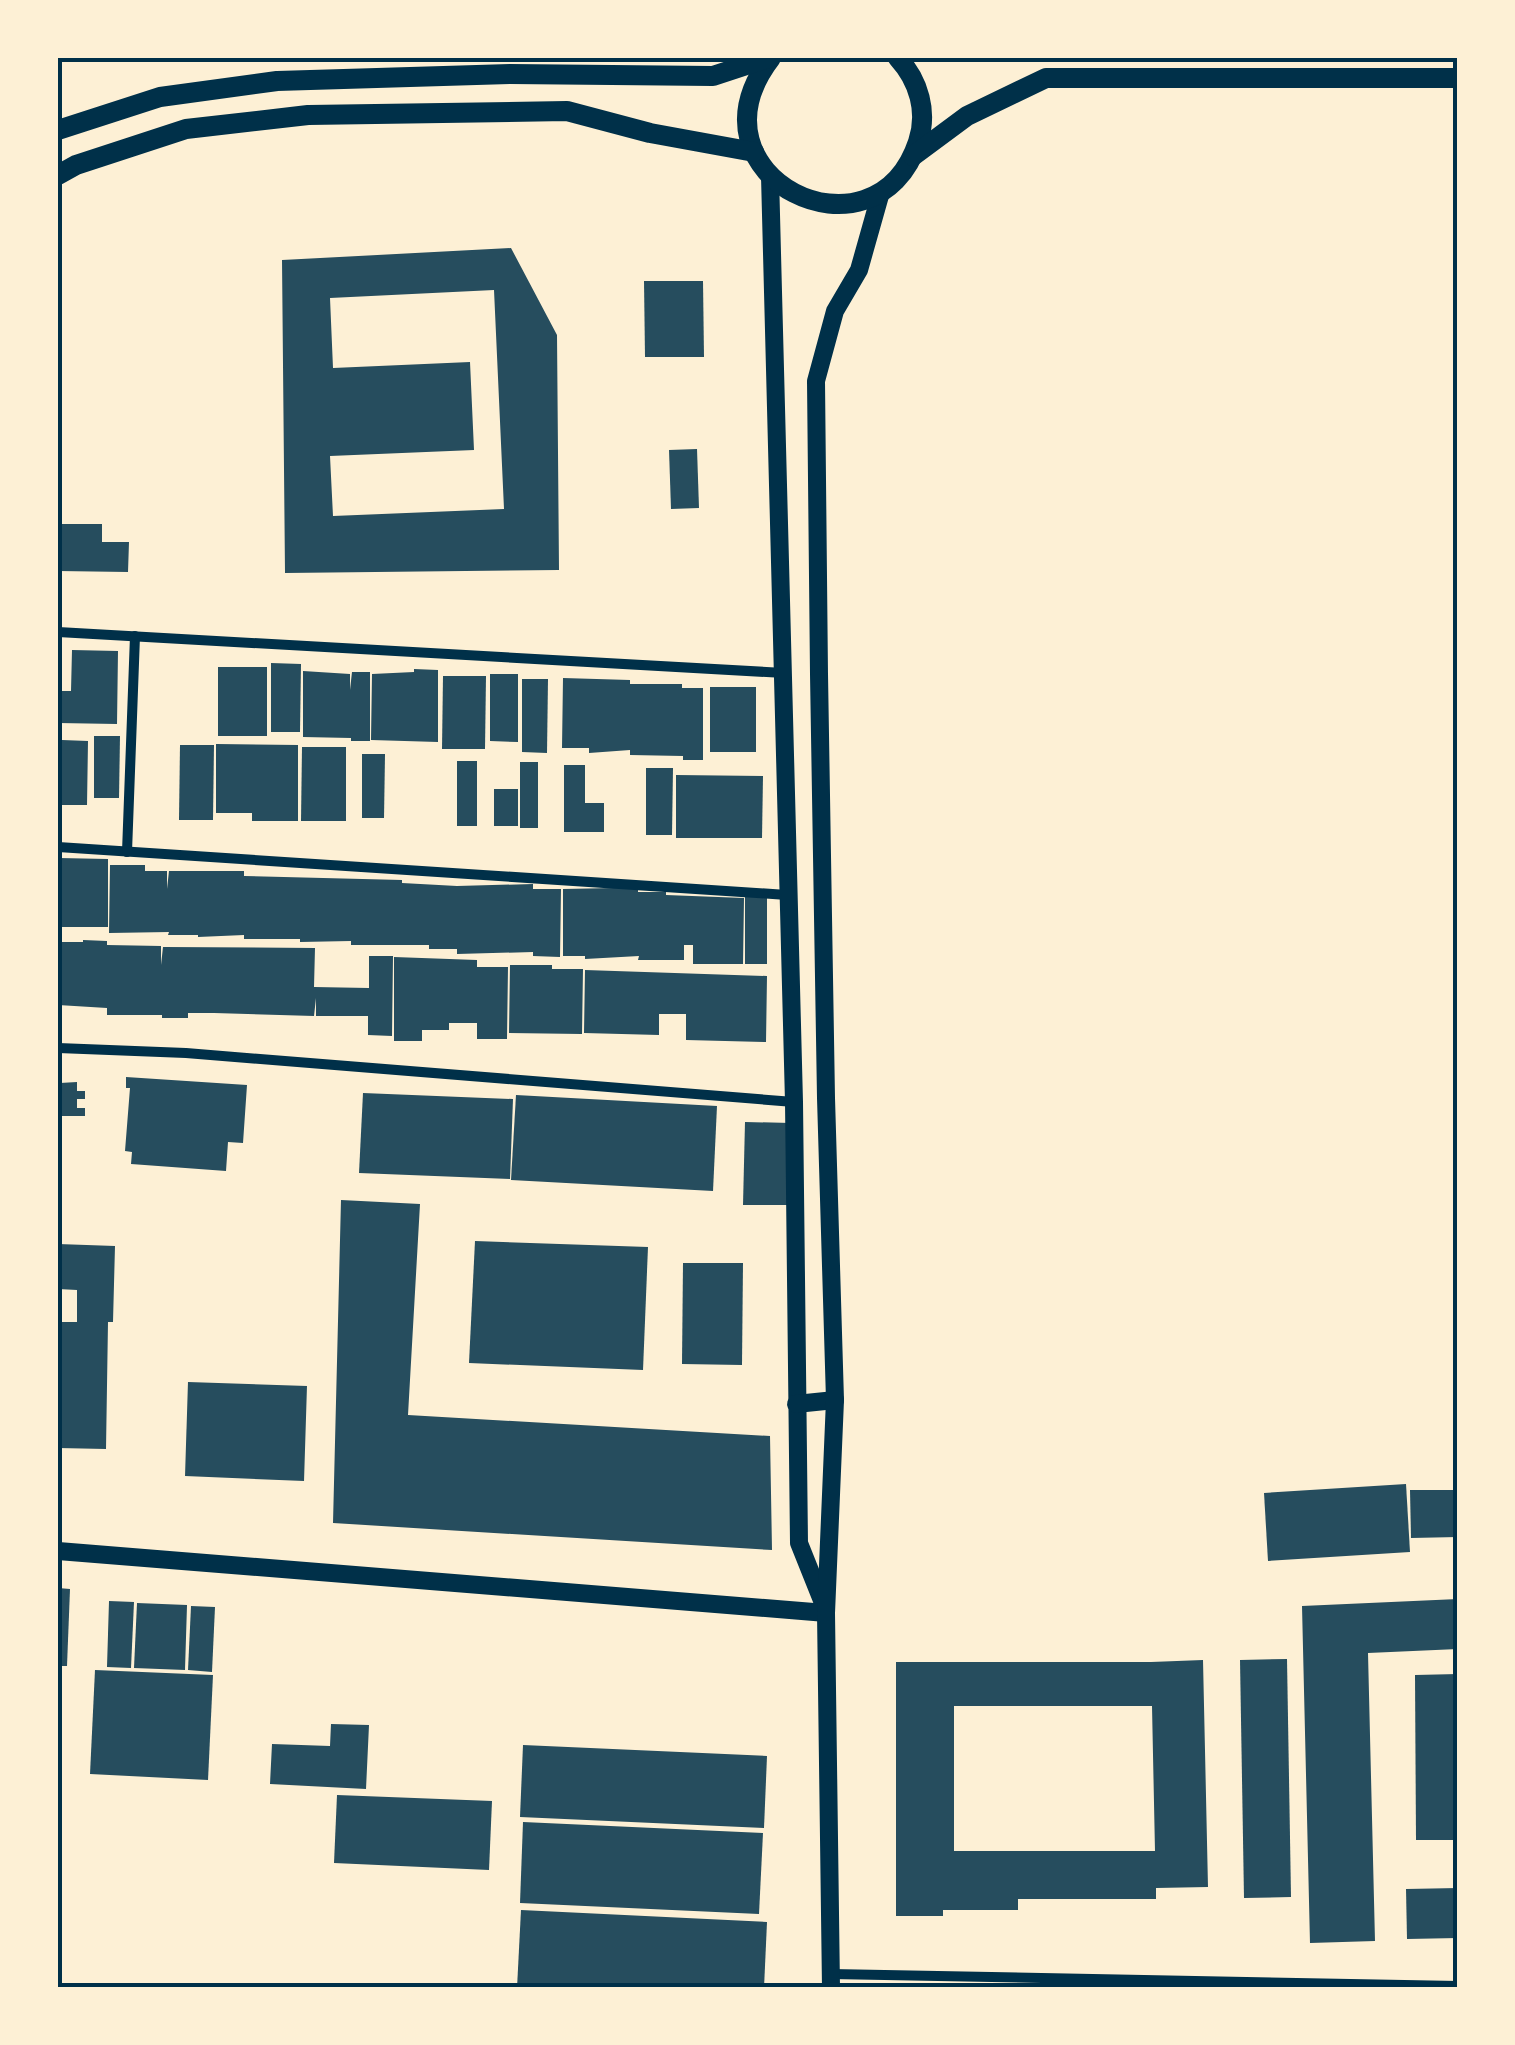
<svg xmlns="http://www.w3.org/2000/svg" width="1515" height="2045" font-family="'Times New Roman',serif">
<rect width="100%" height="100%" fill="#fdf0d5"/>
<!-- building -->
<g fill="#264d5e" fill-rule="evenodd">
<path d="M511 248 557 335 559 570 285 573 282 260ZM494 290 504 509 333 516 330 456 474 450 470 362 333 368 330 298Z"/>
<path d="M644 281H703L704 357H645Z"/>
<path d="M697 449 699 508 671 509 669 450Z"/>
<path d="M58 524H102V542H129L128 572 58 571Z"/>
<path d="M72 650 118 651 117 724 58 723V691H71Z"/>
<path d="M271 663 301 664 300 732H271Z"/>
<rect x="218" y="667" width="49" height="69"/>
<path d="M414 669 438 670V742L371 740 372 674 414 672Z"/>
<path d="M303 671 350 674V690L352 672H370V741H351V738L303 737Z"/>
<path d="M490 674H518V742L490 741Z"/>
<path d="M443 676H486L485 749H442Z"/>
<path d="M563 678 630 680V684H682V688H703V760H683V756L630 755V750L589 753V748H562Z"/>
<path d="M522 679H548L547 753 522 752Z"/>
<rect x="710" y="687" width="46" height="65"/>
<path d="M58 734H62V740L88 741 87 805H58Z"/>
<path d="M94 736H120L119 798H94Z"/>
<path d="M216 744 298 745V821H252V813H216Z"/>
<path d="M180 745H214L213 820H179Z"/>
<path d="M302 747H346V821H301Z"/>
<path d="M362 754H385L384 818H362Z"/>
<rect x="457" y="761" width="20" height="65"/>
<rect x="520" y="762" width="18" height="66"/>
<path d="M564 765H585V803H604V832H564Z"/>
<path d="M646 768H673L672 835H646Z"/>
<path d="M676 775 763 776 762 838H676Z"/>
<rect x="494" y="789" width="24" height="37"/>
<path d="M59 858 108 859V927H59Z"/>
<path d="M110 865H145V871H167V889L169 871H244V876L402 880V883L457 886 533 884V889H561L560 957 533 956V952L457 954V949H429V945H351V941L300 942V939H244V935L198 937V935H168L169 932 109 933Z"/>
<path d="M614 888H638V892H666V895L744 898 743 964H693V945H684V960H638L639 956 585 959V956H563V889Z"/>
<path d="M745 896 767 897V964H745Z"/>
<path d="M83 940 107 941V945L161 946V965L163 947 315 948 314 987 369 988V956H393L392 1036 368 1035V1016H316V998L314 1016 214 1013H188V1018H162V1015H107V1008L58 1005 59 942H83Z"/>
<path d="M394 957 477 960V967H508L507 1039H477V1023H449V1030H422V1041H394Z"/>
<path d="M510 965H552V969H583L582 1034 509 1033Z"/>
<path d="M585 970 767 976 766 1042 686 1040V1014H659V1035L584 1033Z"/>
<path d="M126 1077 247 1085 243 1143 228 1142 226 1171 131 1164 132 1152 125 1151 130 1088H126Z"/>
<path d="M77 1082V1091H85V1099H77V1108H85V1116H60V1083Z"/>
<path d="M363 1093 513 1099 510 1179 359 1173Z"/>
<path d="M516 1095 717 1106 713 1191 511 1180Z"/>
<path d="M745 1122 791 1123 789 1205H743Z"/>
<path d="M341 1200 420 1204 408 1415 770 1436 772 1550 333 1523Z"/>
<path d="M475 1241 648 1247 643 1370 469 1363Z"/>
<path d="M58 1244 115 1246 113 1322H108L106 1449 58 1448V1322H77V1290L58 1289Z"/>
<path d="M683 1263H743L742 1365 682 1364Z"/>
<path d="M188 1382 307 1386 304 1481 185 1476Z"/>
<path d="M1406 1484 1410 1552 1268 1561 1264 1493Z"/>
<path d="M1410 1490H1458V1537L1411 1538Z"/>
<path d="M58 1588 70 1589 67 1666H58Z"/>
<path d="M1458 1599V1649L1368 1653 1375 1941 1310 1943 1302 1606Z"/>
<path d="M109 1601 134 1602 131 1668 107 1667Z"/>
<path d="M137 1603 187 1605 185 1670 134 1668Z"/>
<path d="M191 1606 215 1607 212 1672 188 1670Z"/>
<path d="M1287 1659 1291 1897 1244 1898 1240 1660Z"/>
<path d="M1203 1660 1208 1887 1156 1888V1899H1018V1910H943V1916H896V1662H1151ZM954 1706H1152L1155 1851H954Z"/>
<path d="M95 1670 213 1675 208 1780 90 1774Z"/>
<path d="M1458 1674V1840H1416L1415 1675Z"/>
<path d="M331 1724 369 1725 366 1789 270 1784 272 1744 330 1746Z"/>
<path d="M523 1745 767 1756 764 1828 520 1817Z"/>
<path d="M337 1795 492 1801 489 1870 334 1863Z"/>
<path d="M523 1822 763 1833 759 1914 520 1903Z"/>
<path d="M1458 1888V1938L1407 1939 1406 1889Z"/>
<path d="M521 1910 767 1922 764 1988H517Z"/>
</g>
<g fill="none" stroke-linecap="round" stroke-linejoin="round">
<!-- minor -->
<g stroke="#003049" stroke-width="10">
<path d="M58 632 784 673"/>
<path d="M58 847 787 895"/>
<path d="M127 852 135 636"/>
<path d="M58 1048 186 1053 794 1102"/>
<path d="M831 1974 1458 1986"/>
</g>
<!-- tertiary -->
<g stroke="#003049" stroke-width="18">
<path d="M770 176 794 1102 799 1543 823 1603"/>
<path d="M796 1404 835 1400"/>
<path d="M58 1551 826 1613"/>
<path d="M831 1988 826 1613 835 1400 826 1098 819 674 816 381 835 311 859 270 881 192"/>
</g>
<!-- secondary -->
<g stroke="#003049" stroke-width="20">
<path d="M771 58C680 177 875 271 918 142 928 112 919 81 898 58"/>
<path d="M58 130 160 97 277 81 510 74 713 76 768 58"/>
<path d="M913 156 967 116 1046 78H1458"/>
<path d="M58 175 76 165 186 129 308 115 567 111 650 133 754 152"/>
</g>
</g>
<!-- border -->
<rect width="1515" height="2045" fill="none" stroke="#fdf0d5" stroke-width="120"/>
<rect x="60" y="60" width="1395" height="1925" fill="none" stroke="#003049" stroke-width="4"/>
</svg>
